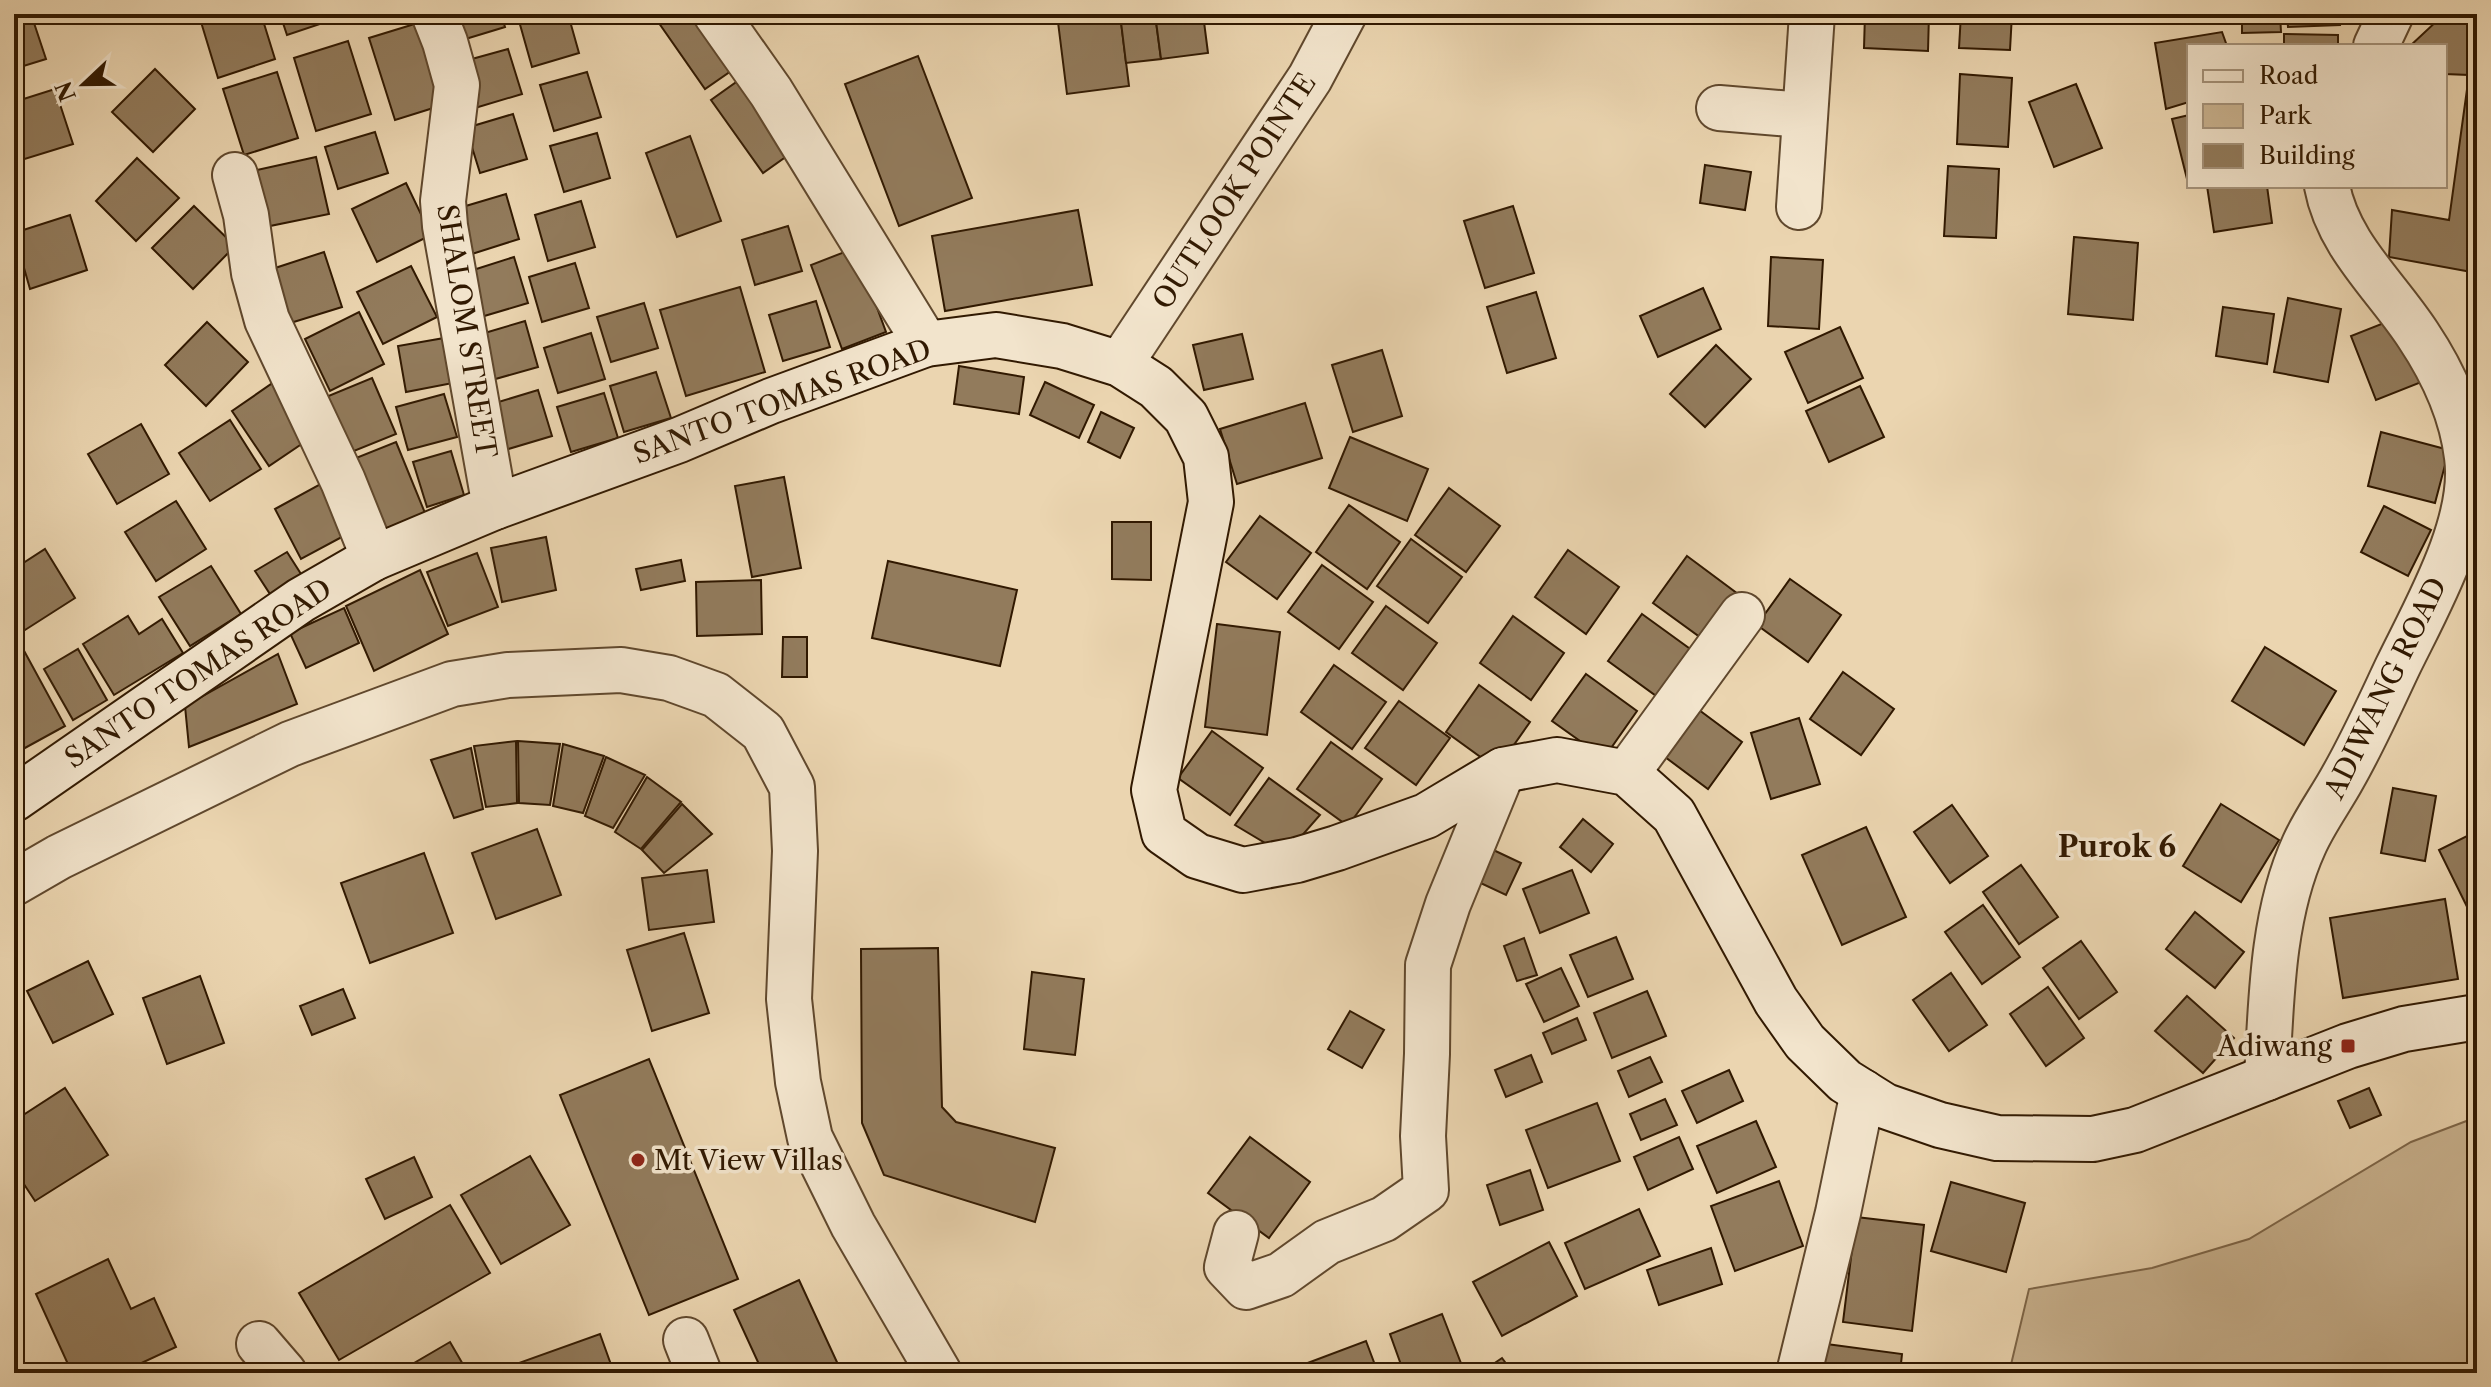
<svg xmlns="http://www.w3.org/2000/svg" width="2491" height="1387" font-family="'Libre Caslon Text',serif">
<rect width="100%" height="100%" fill="#ebd5b0"/>
<filter id="stains"><feTurbulence type="fractalNoise" baseFrequency=".0025" numOctaves="4"/><feColorMatrix values="0 0 0 0 .2 0 0 0 0 .09 0 0 0 0 .02 0 0 0 .5 -.17"/></filter>
<radialGradient id="worn" r=".72"><stop offset=".6" stop-color="#630" stop-opacity="0"/><stop offset="1" stop-color="#630" stop-opacity=".3"/></radialGradient>
<!-- green -->
<path fill="#cbb592" stroke="#7e674a" stroke-width="2" d="M2477 1117V1373H2009L2029 1289 2152 1268 2249 1239 2411 1142Z"/>
<!-- building -->
<g fill="#927b5c" stroke="#311901" stroke-width="2">
<path d="M14 14H31L46 59 14 69Z"/>
<path d="M228 14H261L275 59 218 78 201 22Z"/>
<path d="M280 14H343L344 16 287 35Z"/>
<path d="M450 14H501L505 27 459 41Z"/>
<path d="M542 14H568L579 53 532 67 519 21Z"/>
<path d="M657 14H710L744 62 705 89 654 16Z"/>
<path d="M1057 14H1120L1129 86 1067 94Z"/>
<path d="M1120 14H1155L1161 59 1126 63Z"/>
<path d="M1155 14H1203L1208 53 1161 59Z"/>
<path d="M1865 14H1929L1928 51 1864 48Z"/>
<path d="M1961 14H2012L2010 50 1959 48Z"/>
<path d="M2242 14H2280L2281 32 2242 33Z"/>
<path d="M2287 14H2339L2340 25 2288 27Z"/>
<path d="M2440 18 2477 22V273L2389 257 2392 210 2449 220 2469 75 2445 74V46H2410Z"/>
<path d="M421 22 446 104 395 120 369 38Z"/>
<path d="M2222 32 2227 46H2189V102L2166 109 2155 43Z"/>
<path d="M2284 34 2338 35V46H2284Z"/>
<path d="M348 41 371 114 316 131 294 58Z"/>
<path d="M508 49 522 94 475 108 461 62Z"/>
<path d="M918 56 972 198 899 226 845 84Z"/>
<path d="M155 69 195 109 153 152 112 112Z"/>
<path d="M277 72 298 138 244 155 223 89Z"/>
<path d="M587 72 601 117 554 131 540 85Z"/>
<path d="M749 73 801 146 763 173 711 100Z"/>
<path d="M1960 74 2012 78 2008 147 1957 144Z"/>
<path d="M2076 84 2102 148 2054 167 2029 102Z"/>
<path d="M55 89 73 144 15 162 14 102Z"/>
<path d="M513 114 527 159 480 173 466 128Z"/>
<path d="M2189 115V179H2187L2172 119Z"/>
<path d="M375 132 388 173 338 189 325 147Z"/>
<path d="M597 133 610 178 564 192 550 146Z"/>
<path d="M690 136 721 221 677 237 646 153Z"/>
<path d="M316 157 329 214 270 226 257 170Z"/>
<path d="M137 158 179 198 136 241 96 201Z"/>
<path d="M1705 165 1751 172 1745 210 1700 203Z"/>
<path d="M1948 166 1999 169 1996 238 1944 236Z"/>
<path d="M406 183 431 235 377 262 352 209Z"/>
<path d="M2207 186H2267L2272 223 2214 232Z"/>
<path d="M506 194 519 239 472 254 459 208Z"/>
<path d="M581 201 595 247 548 261 535 215Z"/>
<path d="M194 206 235 246 193 289 152 248Z"/>
<path d="M1513 206 1534 273 1485 288 1464 221Z"/>
<path d="M1078 210 1092 285 945 311 932 236Z"/>
<path d="M70 215 87 270 30 289 14 233Z"/>
<path d="M788 226 802 271 755 285 742 240Z"/>
<path d="M2074 237 2138 243 2133 320 2068 314Z"/>
<path d="M855 248 886 332 842 349 811 265Z"/>
<path d="M324 252 342 307 284 325 266 271Z"/>
<path d="M514 257 528 303 481 317 467 272Z"/>
<path d="M1771 257 1823 260 1819 329 1768 326Z"/>
<path d="M575 263 589 308 542 322 529 277Z"/>
<path d="M411 266 437 317 383 344 357 292Z"/>
<path d="M740 287 765 372 686 396 660 310Z"/>
<path d="M1703 288 1721 329 1658 357 1640 316Z"/>
<path d="M1536 292 1556 358 1507 373 1487 307Z"/>
<path d="M2288 298 2341 309 2328 382 2274 372Z"/>
<path d="M816 301 830 347 783 361 769 315Z"/>
<path d="M644 303 658 348 611 362 597 317Z"/>
<path d="M2223 307 2274 314 2267 364 2216 356Z"/>
<path d="M359 312 384 364 330 391 305 339Z"/>
<path d="M2399 317 2424 381 2376 400 2351 336Z"/>
<path d="M525 321 538 367 492 380 478 335Z"/>
<path d="M207 322 248 362 206 406 165 365Z"/>
<path d="M1840 327 1863 378 1808 403 1785 352Z"/>
<path d="M591 333 605 379 558 393 544 348Z"/>
<path d="M1242 334 1253 379 1204 390 1193 345Z"/>
<path d="M450 337 458 382 406 392 398 346Z"/>
<path d="M1716 345 1751 379 1705 427 1670 394Z"/>
<path d="M1382 350 1402 416 1353 432 1332 365Z"/>
<path d="M959 366 1024 377 1019 414 954 404Z"/>
<path d="M656 372 671 418 624 432 610 386Z"/>
<path d="M372 378 396 434 349 453 326 397Z"/>
<path d="M274 382 312 437 269 466 232 411Z"/>
<path d="M1045 382 1094 405 1079 438 1030 415Z"/>
<path d="M1860 386 1884 437 1829 462 1806 411Z"/>
<path d="M538 390 552 436 505 450 492 404Z"/>
<path d="M604 393 618 438 571 452 557 407Z"/>
<path d="M444 394 457 437 408 450 396 407Z"/>
<path d="M1305 403 1322 458 1237 484 1220 429Z"/>
<path d="M1101 412 1134 428 1120 458 1088 442Z"/>
<path d="M230 420 261 469 210 501 179 453Z"/>
<path d="M141 424 169 474 117 504 88 454Z"/>
<path d="M2381 432 2449 450 2435 503 2368 486Z"/>
<path d="M1350 437 1428 469 1407 521 1329 488Z"/>
<path d="M396 442 425 513 380 531 351 460Z"/>
<path d="M451 451 464 495 427 507 413 462Z"/>
<path d="M784 477 801 568 752 577 735 486Z"/>
<path d="M326 481 353 531 301 559 275 509Z"/>
<path d="M1449 488 1500 526 1466 572 1415 535Z"/>
<path d="M176 501 206 549 156 581 125 532Z"/>
<path d="M1349 505 1400 542 1367 589 1316 552Z"/>
<path d="M2384 506 2431 530 2408 576 2361 552Z"/>
<path d="M1260 516 1311 553 1277 599 1226 562Z"/>
<path d="M1112 522H1151V580L1112 579Z"/>
<path d="M546 537 556 590 502 602 491 548Z"/>
<path d="M1411 539 1462 577 1428 623 1377 586Z"/>
<path d="M45 549 75 598 25 630 14 614V569Z"/>
<path d="M1568 550 1619 587 1586 634 1535 597Z"/>
<path d="M287 552 301 574 270 594 255 571Z"/>
<path d="M477 553 498 607 448 626 427 572Z"/>
<path d="M1687 556 1738 594 1704 640 1653 603Z"/>
<path d="M681 560 685 581 641 590 636 569Z"/>
<path d="M888 561 1017 590 1000 666 872 638Z"/>
<path d="M1322 565 1373 602 1339 649 1288 612Z"/>
<path d="M211 566 241 614 190 646 159 597Z"/>
<path d="M420 570 448 634 374 671 346 606Z"/>
<path d="M1790 579 1841 615 1808 662 1757 625Z"/>
<path d="M761 580 762 634 697 636 696 582Z"/>
<path d="M1386 606 1437 643 1403 690 1352 653Z"/>
<path d="M344 608 359 643 306 668 290 633Z"/>
<path d="M1642 614 1693 651 1659 698 1608 661Z"/>
<path d="M128 616 139 634 162 619 183 653 114 695 83 644Z"/>
<path d="M1513 616 1564 653 1531 700 1480 663Z"/>
<path d="M1217 624 1280 632 1267 735 1205 727Z"/>
<path d="M783 637H807V677H782Z"/>
<path d="M22 647 65 726 14 754V652Z"/>
<path d="M2265 647 2336 691 2304 745 2232 701Z"/>
<path d="M78 649 107 700 73 720 44 669Z"/>
<path d="M278 654 297 704 189 747 185 706Z"/>
<path d="M1334 665 1386 702 1352 749 1301 712Z"/>
<path d="M1843 672 1894 709 1861 755 1810 719Z"/>
<path d="M1586 674 1637 711 1604 758 1552 721Z"/>
<path d="M1479 685 1530 722 1497 769 1446 732Z"/>
<path d="M1399 701 1450 738 1416 785 1365 748Z"/>
<path d="M1691 704 1742 742 1708 789 1657 751Z"/>
<path d="M1799 718 1820 784 1771 799 1751 733Z"/>
<path d="M1212 731 1263 768 1230 815 1178 778Z"/>
<path d="M516 741 517 803 486 807 474 746Z"/>
<path d="M518 741 560 744 550 805 519 803Z"/>
<path d="M1331 742 1382 779 1348 826 1297 789Z"/>
<path d="M563 744 604 756 583 813 553 806Z"/>
<path d="M471 748 483 809 454 818 431 760Z"/>
<path d="M606 757 645 775 613 828 585 816Z"/>
<path d="M647 777 681 802 641 849 615 832Z"/>
<path d="M1269 778 1320 815 1285 855 1235 825Z"/>
<path d="M2393 788 2436 796 2425 861 2381 853Z"/>
<path d="M682 804 712 834 664 873 642 850Z"/>
<path d="M2221 804 2279 840 2241 902 2183 866Z"/>
<path d="M1952 805 1988 856 1950 883 1914 832Z"/>
<path d="M1583 819 1613 844 1591 872 1560 847Z"/>
<path d="M1866 827 1906 917 1842 945 1802 855Z"/>
<path d="M537 829 561 895 496 919 472 853Z"/>
<path d="M2477 831V927L2439 850Z"/>
<path d="M1487 847 1521 863 1506 895 1472 879Z"/>
<path d="M424 853 453 933 370 963 341 883Z"/>
<path d="M2021 865 2058 917 2019 944 1983 892Z"/>
<path d="M707 870 714 922 649 930 642 878Z"/>
<path d="M1572 870 1589 913 1540 933 1523 889Z"/>
<path d="M2445 899 2458 979 2343 998 2330 918Z"/>
<path d="M1983 905 2020 957 1982 984 1945 932Z"/>
<path d="M2195 912 2244 952 2215 988 2166 949Z"/>
<path d="M684 933 709 1013 652 1031 627 950Z"/>
<path d="M1616 937 1633 979 1588 997 1570 955Z"/>
<path d="M1524 938 1537 975 1517 981 1504 946Z"/>
<path d="M2081 941 2117 992 2079 1019 2043 968Z"/>
<path d="M938 948 942 1107 956 1122 1055 1148 1035 1222 884 1175 862 1123 861 949Z"/>
<path d="M88 961 113 1014 53 1043 27 991Z"/>
<path d="M1561 968 1579 1006 1544 1022 1526 984Z"/>
<path d="M1032 972 1084 979 1075 1055 1024 1049Z"/>
<path d="M1951 973 1987 1025 1949 1051 1913 1000Z"/>
<path d="M200 976 224 1043 167 1064 143 998Z"/>
<path d="M2048 987 2084 1038 2046 1066 2010 1014Z"/>
<path d="M343 989 355 1018 312 1035 300 1006Z"/>
<path d="M1647 991 1666 1036 1612 1058 1594 1013Z"/>
<path d="M2187 996 2234 1038 2203 1073 2155 1031Z"/>
<path d="M1350 1011 1384 1030 1362 1068 1328 1049Z"/>
<path d="M1577 1018 1586 1040 1552 1054 1543 1033Z"/>
<path d="M1531 1055 1542 1082 1506 1097 1495 1070Z"/>
<path d="M1650 1057 1662 1082 1629 1097 1618 1071Z"/>
<path d="M649 1059 738 1279 649 1315 560 1095Z"/>
<path d="M1729 1070 1743 1101 1697 1123 1682 1091Z"/>
<path d="M65 1088 108 1155 35 1201 14 1169V1121Z"/>
<path d="M2369 1088 2381 1115 2350 1128 2338 1101Z"/>
<path d="M1665 1099 1677 1125 1641 1140 1630 1114Z"/>
<path d="M1597 1103 1620 1161 1548 1188 1526 1130Z"/>
<path d="M1756 1121 1776 1167 1717 1193 1697 1146Z"/>
<path d="M1250 1137 1310 1182 1269 1238 1208 1193Z"/>
<path d="M1679 1137 1693 1169 1648 1190 1634 1157Z"/>
<path d="M530 1156 570 1225 501 1264 461 1195Z"/>
<path d="M414 1157 432 1197 385 1219 366 1179Z"/>
<path d="M1530 1170 1543 1210 1500 1225 1487 1185Z"/>
<path d="M1779 1181 1803 1246 1735 1271 1711 1206Z"/>
<path d="M1951 1182 2025 1203 2006 1272 1931 1251Z"/>
<path d="M450 1205 490 1273 339 1360 299 1293Z"/>
<path d="M1639 1209 1660 1256 1585 1289 1565 1243Z"/>
<path d="M1856 1217 1924 1225 1912 1331 1843 1322Z"/>
<path d="M1549 1242 1577 1296 1502 1336 1473 1282Z"/>
<path d="M1711 1248 1722 1284 1659 1305 1647 1270Z"/>
<path d="M108 1259 131 1309 154 1298 176 1347 120 1373H72L36 1294Z"/>
<path d="M799 1280 842 1373H763L734 1310Z"/>
<path d="M1442 1314 1462 1366 1443 1373H1404L1390 1334Z"/>
<path d="M600 1334 614 1373H519L516 1364Z"/>
<path d="M1366 1341 1378 1373H1281Z"/>
<path d="M450 1342 468 1373H397Z"/>
<path d="M1819 1343 1902 1354 1900 1373H1815Z"/>
<path d="M1502 1358 1513 1373H1480Z"/>
</g>
<g fill="none" stroke-linecap="round" stroke-linejoin="round">
<!-- street casing -->
<g stroke="#60482d" stroke-width="48">
<g id="street">
<path d="M434 14 445 42 457 85 443 201 445 226 495 507"/>
<path d="M716 14 771 92 926 344"/>
<path d="M2376 46 2391 14"/>
<path d="M1719 108 1803 115"/>
<path d="M235 175 246 215 254 273 267 320 343 481 374 558"/>
<path d="M1799 207 1812 14"/>
<path d="M1120 364 1310 78 1344 14"/>
<path d="M1627 773 1742 615"/>
<path d="M14 883 59 857 290 744 452 684 508 675 621 670 669 678 716 695 763 732 792 787 795 851 789 999 798 1082 810 1138 853 1225 939 1373"/>
<path d="M2267 1078C2271 1002 2272 915 2304 845 2314 822 2331 799 2343 777 2363 742 2380 704 2397 668 2425 610 2476 523 2467 457 2462 414 2442 371 2418 335 2386 286 2338 245 2327 186"/>
<path d="M1236 1233 1227 1267 1246 1287 1281 1275 1327 1242 1384 1219 1426 1190 1423 1136 1427 1054 1428 965 1448 904 1503 770"/>
<path d="M686 1340 699 1373"/>
<path d="M259 1344 284 1373"/>
<path d="M1799 1373 1838 1213 1863 1092"/>
</g>
</g>
<!-- secondary casing -->
<g stroke="#311901" stroke-width="48">
<path id="secondary" d="M14 799 301 600 374 558 495 507 679 440 771 401 926 344 996 335 1062 346 1120 364 1156 387 1186 417 1206 457 1211 502 1154 790 1164 833 1197 856 1243 870 1297 860 1337 848 1426 816 1503 770 1557 760 1627 773 1674 815 1776 1001 1805 1042 1845 1081 1885 1106 1940 1125 1997 1138 2093 1139 2135 1130 2348 1046 2404 1029 2477 1017"/>
</g>
<!-- street -->
<use href="#street" stroke="#f2e4cc" stroke-width="44"/>
<!-- secondary -->
<use href="#secondary" stroke="#f2e4cc" stroke-width="44"/>
</g>
<!-- markers -->
<g fill="#8f2418" stroke="#f2e4cc" stroke-width="3">
<rect x="2340" y="1038" width="16" height="16" rx="4"/>
<circle cx="638" cy="1160" r="8"/>
</g>
<g text-anchor="middle" stroke-width="7" stroke-linejoin="round" paint-order="stroke">
<!-- street labels -->
<g font-size="28" fill="#311901" stroke="#f2e4cc">
<text transform="translate(1234 191) rotate(-57)" y="10">OUTLOOK POINTE</text>
<text transform="translate(467 331) rotate(81)" y="10">SHALOM STREET</text>
<text transform="translate(782 401) rotate(-20)" y="10">SANTO TOMAS ROAD</text>
<text transform="translate(198 673) rotate(-34)" y="10">SANTO TOMAS ROAD</text>
<text transform="translate(2385 688) rotate(-64)" y="10">ADIWANG ROAD</text>
</g>
<!-- poi labels -->
<g font-size="28" fill="#311901" stroke="#f2e4cc" text-anchor="end">
<text x="2332" y="1056">Adiwang</text>
<text x="654" y="1170" text-anchor="start">Mt View Villas</text>
</g>
<!-- neighbourhood labels -->
<g font-size="30" font-weight="bold" fill="#311901" stroke="#f2e4cc">
<text x="2117" y="857">Purok 6</text>
</g>
</g>
<!-- margin -->
<rect width="2491" height="1387" fill="none" stroke="#ebd5b0" stroke-width="48"/>
<rect x="16" y="16" width="2459" height="1355" fill="none" stroke="#311901" stroke-width="4"/>
<rect x="24" y="24" width="2443" height="1339" fill="none" stroke="#311901" stroke-width="2"/>
<!-- legend -->
<rect x="2187" y="44" width="260" height="144" fill="#f2e4cc" stroke="#a5937b" stroke-width="2"/>
<rect x="2203" y="70" width="40" height="12" fill="#f2e4cc" stroke="#a5937b" stroke-width="2"/>
<text x="2259" y="84" font-size="24" fill="#311901">Road</text>
<rect x="2203" y="104" width="40" height="24" fill="#cbb592" stroke="#a5937b" stroke-width="2"/>
<text x="2259" y="124" font-size="24" fill="#311901">Park</text>
<rect x="2203" y="144" width="40" height="24" fill="#927b5c" stroke="#a5937b" stroke-width="2"/>
<text x="2259" y="164" font-size="24" fill="#311901">Building</text>
<!-- north arrow -->
<g transform="translate(84 84) rotate(248)" stroke="#f2e4cc" stroke-width="6" paint-order="stroke">
<path d="M0-6L14 30L0 20L-14 30Z" fill="#311901"/>
<text y="-12" font-size="22" font-weight="bold" text-anchor="middle" fill="#311901">N</text>
</g>
<rect width="100%" height="100%" filter="url(#stains)"/>
<rect width="100%" height="100%" fill="url(#worn)"/>
</svg>
